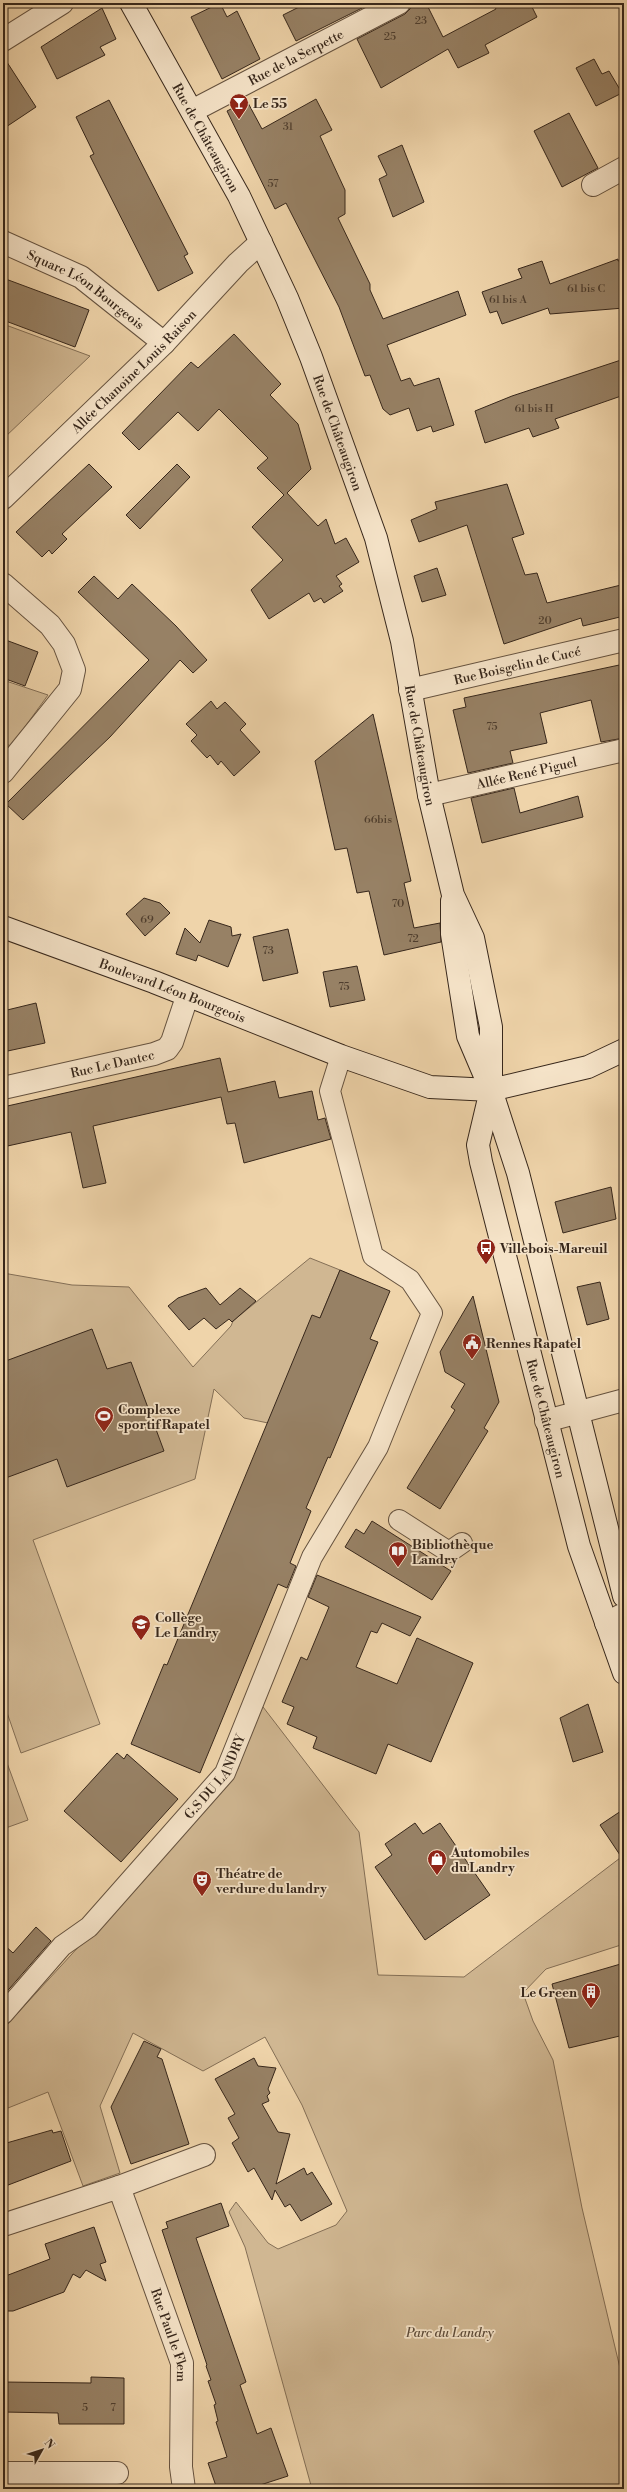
<svg xmlns="http://www.w3.org/2000/svg" width="627" height="2492" font-family="'Libre Bodoni',serif">
<rect width="100%" height="100%" fill="#efd4aa"/>
<filter id="stains"><feTurbulence type="fractalNoise" baseFrequency=".005" numOctaves="4"/><feColorMatrix values="0 0 0 0 .2 0 0 0 0 .09 0 0 0 0 .02 0 0 0 .5 -.17"/></filter>
<radialGradient id="worn" r=".72"><stop offset=".6" stop-color="#630" stop-opacity="0"/><stop offset="1" stop-color="#630" stop-opacity=".3"/></radialGradient>
<!-- green -->
<g fill="#d0b792" stroke="#846f56">
<path d="M3 324 90 356 4 438 3 437Z"/>
<path d="M3 680 48 695 11 746 3 743Z"/>
<path d="M310 1258 340 1270 320 1318 268 1423 244 1418 214 1389 195 1479 33 1540 100 1724 21 1753 3 1701V1273L72 1285 129 1287 193 1367 231 1326 233 1321Z"/>
<path d="M260 1703 359 1832 378 1975 464 1977 624 1855V1944L546 1969 523 1993 533 2021 553 2060 582 2208 624 2385V2489H312L245 2247 229 2212 236 2202 268 2243 278 2249 336 2225 347 2211 302 2105 265 2037 203 2071 133 2033 100 2106 120 2173 83 2186 48 2092 3 2110V2029L208 1806 238 1769Z"/>
<path d="M3 1752 28 1820 3 1829Z"/>
</g>
<!-- building -->
<g fill="#978165" stroke="#37271b">
<path d="M220 3 227 17 237 11 260 59 222 79 191 17Z"/>
<path d="M307 3H372L296 41 283 15Z"/>
<path d="M411 3H426L443 37 496 9 493 3H530L537 17 485 45 489 53 458 68 448 49 381 88 357 39 405 14 410 9Z"/>
<path d="M102 8 116 39 100 47 105 55 57 79 41 47Z"/>
<path d="M3 56 36 107 3 129Z"/>
<path d="M594 59 602 74 609 71 622 93 596 106 576 68Z"/>
<path d="M316 99 332 130 320 136 345 190V214L338 218 370 284V290L383 319 458 291 466 315 387 345 401 381 410 378 414 386 439 378 454 425 433 432 431 426 417 431 409 408 390 415 383 409 370 375 365 376 339 307 286 203 275 209 227 111 247 101 262 129Z"/>
<path d="M109 100 188 254 184 256 193 273 158 291 90 156 94 154 76 117Z"/>
<path d="M569 113 598 168 562 187 534 131Z"/>
<path d="M402 145 424 202 393 217 379 179 387 175 378 156Z"/>
<path d="M618 259V261L624 259V308L550 314 548 308 502 324 497 311 490 313 482 292 522 278 518 269 542 261 550 284Z"/>
<path d="M3 278 89 310 75 347 3 320Z"/>
<path d="M234 334 281 384 270 395 298 424 311 469 287 493 318 526 326 519 335 544 346 538 359 562 336 576 342 584 339 586 343 591 324 603 321 598 314 602 309 593 269 619 251 590 283 560 252 527 284 495 257 468 268 458 219 409 198 431 178 412 139 450 122 433 191 362 198 368Z"/>
<path d="M624 359V395L555 419 559 428 533 437 529 428 485 443 475 411 512 396Z"/>
<path d="M89 464 112 487 62 534 67 539 52 554 49 550 42 557 16 532Z"/>
<path d="M177 464 190 477 140 529 126 515Z"/>
<path d="M507 484 524 534 512 538 525 575 537 573 547 603 621 585 624 616 583 626 581 618 504 644 467 525 419 542 411 520 437 509 435 502Z"/>
<path d="M437 568 446 595 422 602 414 576Z"/>
<path d="M94 576 118 599 132 584 176 626 207 660 193 673 180 660 110 737 23 820 6 804 149 660 78 592Z"/>
<path d="M3 639 38 652 25 686 3 678Z"/>
<path d="M624 664V738L601 742 591 700 540 713 547 743 510 751 513 763 468 773 453 710 466 707 464 698Z"/>
<path d="M211 701 217 709 225 702 246 724 240 730 260 752 234 776 221 761 218 765 210 755 207 758 191 741 197 735 186 724Z"/>
<path d="M373 714 411 881 404 883 414 928 440 923 441 942 384 955 369 891 357 893 347 848 335 850 315 761Z"/>
<path d="M514 788 520 813 578 796 583 817 482 843 471 798Z"/>
<path d="M144 898 160 903 170 913 145 936 126 914Z"/>
<path d="M209 920 231 927 232 936 241 934 228 967 198 955 196 961 176 954 185 928 200 943Z"/>
<path d="M288 929 298 973 263 981 253 937Z"/>
<path d="M357 966 365 1000 330 1007 323 972Z"/>
<path d="M36 1003 45 1043 3 1052V1011Z"/>
<path d="M220 1058 228 1092 275 1081 279 1098 312 1091 318 1120 325 1118 331 1139 244 1163 235 1123 227 1124 221 1097 93 1126 106 1183 83 1188 71 1132 3 1147V1107Z"/>
<path d="M611 1187 616 1219 563 1233 555 1202Z"/>
<path d="M340 1270 390 1291 370 1339 378 1342 330 1458 328 1457 306 1508 311 1511 290 1563 296 1566 287 1588 278 1584 200 1773 131 1744 164 1664 167 1665 312 1315 320 1318Z"/>
<path d="M600 1282 609 1319 587 1325 577 1287Z"/>
<path d="M206 1288 220 1305 240 1288 256 1301 232 1322 229 1319 216 1329 204 1318 189 1330 168 1306 178 1298Z"/>
<path d="M473 1296 499 1402 484 1428 488 1431 440 1509 407 1488 455 1410 451 1407 465 1384 445 1372 440 1352Z"/>
<path d="M92 1329 107 1369 131 1362 164 1451 67 1487 57 1459 3 1479V1362Z"/>
<path d="M372 1521 451 1571 432 1600 345 1547 356 1529 364 1534Z"/>
<path d="M317 1575 421 1617 410 1636 382 1623 377 1633 371 1631 356 1667 397 1684 417 1638 473 1663 431 1762 388 1744 376 1774 313 1748 317 1737 287 1724 294 1707 282 1702 301 1657 307 1660 329 1607 308 1597Z"/>
<path d="M588 1704 603 1752 573 1762 560 1718Z"/>
<path d="M117 1753 124 1759 127 1754 178 1799 121 1862 64 1811Z"/>
<path d="M624 1809V1861L600 1825Z"/>
<path d="M415 1823 423 1834 440 1823 490 1895 425 1940 375 1867 392 1855 385 1844Z"/>
<path d="M36 1927 51 1941 3 1996V1944L13 1953Z"/>
<path d="M624 1963V2035L569 2048 552 1984Z"/>
<path d="M144 2041 161 2049 157 2057 162 2059 189 2144 131 2164 111 2107Z"/>
<path d="M254 2058 258 2066 276 2068 268 2089 270 2093 267 2096 269 2101 262 2104 278 2132 290 2134 276 2184 304 2168 307 2175 312 2172 332 2204 301 2221 290 2204 285 2207 275 2190 272 2200 254 2168 248 2172 232 2143 239 2138 228 2118 235 2114 215 2079Z"/>
<path d="M52 2130 53 2133 61 2131 71 2161 3 2187V2144Z"/>
<path d="M221 2203 229 2226 196 2238 246 2382 240 2385 257 2434 271 2428 288 2476 248 2489H217L208 2463 227 2457 216 2422 218 2421 214 2405 216 2404 208 2381 211 2380 206 2366 207 2365 162 2230 168 2228 166 2222Z"/>
<path d="M94 2227 106 2262 100 2264 106 2281 86 2270 80 2278 73 2274 64 2292 13 2311H3V2277L50 2259 45 2244Z"/>
<path d="M91 2377 124 2378V2424H59L58 2413 3 2412V2382L91 2383Z"/>
</g>
<g fill="none" stroke-linecap="round" stroke-linejoin="round">
<!-- pedestrian casing -->
<g stroke="#65523f" stroke-width="22">
<g id="pedestrian">
<path d="M399 1520 449 1552 462 1543"/>
<path id="s1" d="M3 2014 62 1946 89 1927 225 1773 312 1557 378 1447 432 1313 410 1280 373 1256 330 1091 341 1056"/>
</g>
</g>
<!-- minor casing -->
<g stroke="#65523f" stroke-width="24">
<g id="minor">
<path d="M3 40 62 3"/>
<path id="s2" d="M192 111 399 3"/>
<path d="M593 185 624 168"/>
<path id="s3" d="M3 242 81 277 164 343"/>
<path id="s4" d="M3 498 164 343 238 263 261 242"/>
<path d="M3 584 50 625 64 644 74 670 70 689 3 772"/>
<path id="s5" d="M410 690 624 640"/>
<path id="s6" d="M429 795 624 750"/>
<path id="s7" d="M3 1088 154 1054 167 1049 172 1042 187 997"/>
<path d="M546 1421 624 1400"/>
<path d="M606 1623 624 1614"/>
<path d="M119 2187 204 2155"/>
<path id="s8" d="M3 2225 119 2187 182 2363 181 2467 184 2489"/>
<path d="M3 2473H117"/>
</g>
</g>
<!-- secondary casing -->
<g stroke="#37271b" stroke-width="24">
<g id="secondary">
<path id="s9" d="M131 3 239 196 287 298 311 357 376 538 402 641 429 795 453 895 473 938 491 1027V1090L478 1145 481 1162 579 1546 624 1673"/>
<path d="M452 901V934L468 1036 491 1090 518 1173 624 1596"/>
<path id="s10" d="M3 927 154 982 341 1056 430 1087 491 1090 588 1067 624 1050"/>
</g>
</g>
<!-- pedestrian -->
<use href="#pedestrian" stroke="#f5e3c8" stroke-width="20"/>
<!-- minor -->
<use href="#minor" stroke="#f5e3c8" stroke-width="22"/>
<!-- secondary -->
<use href="#secondary" stroke="#f5e3c8" stroke-width="22"/>
</g>
<!-- icons -->
<defs>
<g id="bar-pin" transform="scale(1)"><path d="M0 17L-7.5 6A9.5 9.5 0 1 1 7.5 6Z" fill="#8f2418" stroke="#f5e3c8"/><path d="M-6-5H6L.8 .8V4.5H3.5V6h-7V4.5H-.8V.8Z" fill="#fff"/></g>
<g id="bus-pin" transform="scale(1)"><path d="M0 17L-7.5 6A9.5 9.5 0 1 1 7.5 6Z" fill="#8f2418" stroke="#f5e3c8"/><path d="M-5-6H5V4H4V6H2V4H-2V6H-4V4H-5ZM-3.5-4V0h7V-4ZM-3.5 1.2v1.5H-2V1.2ZM2 1.2v1.5H3.5V1.2Z" fill="#fff"/></g>
<g id="civic-pin" transform="scale(1)"><path d="M0 17L-7.5 6A9.5 9.5 0 1 1 7.5 6Z" fill="#8f2418" stroke="#f5e3c8"/><path d="M-.6-6.5H3V-4.5H.6V-3L4-1V1h2V6H-6V1h2V-1L-.6-3ZM-1.2 2.5V6h2.4V2.5Z" fill="#fff"/></g>
<g id="stadium-pin" transform="scale(1)"><path d="M0 17L-7.5 6A9.5 9.5 0 1 1 7.5 6Z" fill="#8f2418" stroke="#f5e3c8"/><path d="M0-5a6.5 5 0 1 0 0 10a6.5 5 0 1 0 0-10ZM-3.5-1.8h7v3.6h-7Z" fill="#fff"/></g>
<g id="library-pin" transform="scale(1)"><path d="M0 17L-7.5 6A9.5 9.5 0 1 1 7.5 6Z" fill="#8f2418" stroke="#f5e3c8"/><path d="M-6-4Q-3-5.5-.7-3.5V5Q-3 3-6 4ZM6-4Q3-5.5 .7-3.5V5Q3 3 6 4Z" fill="#fff"/></g>
<g id="school-pin" transform="scale(1)"><path d="M0 17L-7.5 6A9.5 9.5 0 1 1 7.5 6Z" fill="#8f2418" stroke="#f5e3c8"/><path d="M0-5L7-2L0 1L-7-2ZM-4 1L0 2.5L4 1V4Q0 6-4 4Z" fill="#fff"/></g>
<g id="shop-pin" transform="scale(1)"><path d="M0 17L-7.5 6A9.5 9.5 0 1 1 7.5 6Z" fill="#8f2418" stroke="#f5e3c8"/><path d="M-5-2.5h2.3a2.7 3.5 0 0 1 5.4 0H5L5.5 6h-11ZM-1.5-2.5h3a1.5 2.3 0 0 0-3 0Z" fill="#fff"/></g>
<g id="theatre-pin" transform="scale(1)"><path d="M0 17L-7.5 6A9.5 9.5 0 1 1 7.5 6Z" fill="#8f2418" stroke="#f5e3c8"/><path d="M-5-5.5Q0-4 5-5.5V0Q5 5 0 6Q-5 5-5 0ZM-3.3-2.5H-1v1.5H-3.3ZM1-2.5H3.3v1.5H1ZM-2.8 1Q0 5.5 2.8 1Z" fill="#fff"/></g>
<g id="building-pin" transform="scale(1)"><path d="M0 17L-7.5 6A9.5 9.5 0 1 1 7.5 6Z" fill="#8f2418" stroke="#f5e3c8"/><path d="M-4-6H4V6H1V3H-1V6H-4ZM-2.5-4.3h1.7v1.8h-1.7ZM.8-4.3h1.7v1.8H.8ZM-2.5-1h1.7V.8h-1.7ZM.8-1h1.7V.8H.8Z" fill="#fff"/></g>
</defs>
<g fill-rule="evenodd">
<use href="#bar-pin" x="239" y="103"/>
<use href="#bus-pin" x="486" y="1248"/>
<use href="#civic-pin" x="472" y="1343"/>
<use href="#stadium-pin" x="104" y="1416"/>
<use href="#library-pin" x="398" y="1551"/>
<use href="#school-pin" x="141" y="1624"/>
<use href="#shop-pin" x="437" y="1859"/>
<use href="#theatre-pin" x="202" y="1880"/>
<use href="#building-pin" x="591" y="1992"/>
</g>
<g text-anchor="middle" stroke-width="3.5" stroke-linejoin="round" paint-order="stroke">
<!-- number labels -->
<g font-size="11" fill="#4f3e2e">
<text x="421" y="24">23</text>
<text x="390" y="40">25</text>
<text x="288" y="130">31</text>
<text x="273" y="187">57</text>
<text x="586" y="292">61 bis C</text>
<text x="508" y="303">61 bis A</text>
<text x="534" y="412">61 bis H</text>
<text x="545" y="624">20</text>
<text x="492" y="730">75</text>
<text x="378" y="823">66bis</text>
<text x="398" y="907">70</text>
<text x="147" y="923">69</text>
<text x="413" y="942">72</text>
<text x="268" y="954">73</text>
<text x="344" y="990">75</text>
<text x="85" y="2411">5</text>
<text x="113" y="2411">7</text>
</g>
<!-- street labels -->
<g font-size="13" fill="#37271b" stroke="#f5e3c8">
<text dy="5" stroke="none"><textPath href="#s2" startOffset="117">Rue de la Serpette</textPath></text>
<text dy="5" stroke="none"><textPath href="#s9" startOffset="154">Rue de Châteaugiron</textPath></text>
<text dy="5" stroke="none"><textPath href="#s3" startOffset="96">Square Léon Bourgeois</textPath></text>
<text dy="5" stroke="none"><textPath href="#s4" startOffset="182">Allée Chanoine Louis Raison</textPath></text>
<text dy="5" stroke="none"><textPath href="#s9" startOffset="478">Rue de Châteaugiron</textPath></text>
<text dy="5" stroke="none"><textPath href="#s5" startOffset="110">Rue Boisgelin de Cucé</textPath></text>
<text dy="5" stroke="none"><textPath href="#s9" startOffset="802">Rue de Châteaugiron</textPath></text>
<text dy="5" stroke="none"><textPath href="#s6" startOffset="100">Allée René Piguel</textPath></text>
<text dy="5" stroke="none"><textPath href="#s10" startOffset="181">Boulevard Léon Bourgeois</textPath></text>
<text dy="5" stroke="none"><textPath href="#s7" startOffset="112">Rue Le Dantec</textPath></text>
<text dy="5" stroke="none"><textPath href="#s9" startOffset="1495">Rue de Châteaugiron</textPath></text>
<text dy="5" stroke="none"><textPath href="#s1" startOffset="320">G.S DU LANDRY</textPath></text>
<text dy="5" stroke="none"><textPath href="#s8" startOffset="279">Rue Paul le Flem</textPath></text>
</g>
<!-- poi labels -->
<g font-size="13" font-weight="bold" fill="#37271b" stroke="#f5e3c8" text-anchor="start">
<text x="253" y="108">Le 55</text>
<text x="500" y="1253">Villebois-Mareuil</text>
<text x="486" y="1348">Rennes Rapatel</text>
<text x="118" y="1414">Complexe<tspan x="118" dy="15">sportif Rapatel</tspan></text>
<text x="412" y="1549">Bibliothèque<tspan x="412" dy="15">Landry</tspan></text>
<text x="155" y="1622">Collège<tspan x="155" dy="15">Le Landry</tspan></text>
<text x="451" y="1857">Automobiles<tspan x="451" dy="15">du Landry</tspan></text>
<text x="216" y="1878">Théatre de<tspan x="216" dy="15">verdure du landry</tspan></text>
<text x="577" y="1997" text-anchor="end">Le Green</text>
</g>
<!-- park labels -->
<g font-size="13" font-style="italic" fill="#5d4b39" stroke="#f5e3c8">
<text x="450" y="2337">Parc du Landry</text>
</g>
</g>
<!-- margin -->
<rect width="627" height="2492" fill="none" stroke="#efd4aa" stroke-width="16"/>
<rect x="4" y="4" width="619" height="2484" fill="none" stroke="#37271b" stroke-width="2"/>
<rect x="8" y="8" width="611" height="2476" fill="none" stroke="#37271b"/>
<!-- north arrow -->
<g transform="translate(42 2450) rotate(51)" stroke="#f5e3c8" stroke-width="3" paint-order="stroke">
<path d="M0-3L7 15L0 10L-7 15Z" fill="#37271b"/>
<text y="-6" font-size="11" font-weight="bold" text-anchor="middle" fill="#37271b">N</text>
</g>
<rect width="100%" height="100%" filter="url(#stains)"/>
<rect width="100%" height="100%" fill="url(#worn)"/>
</svg>
